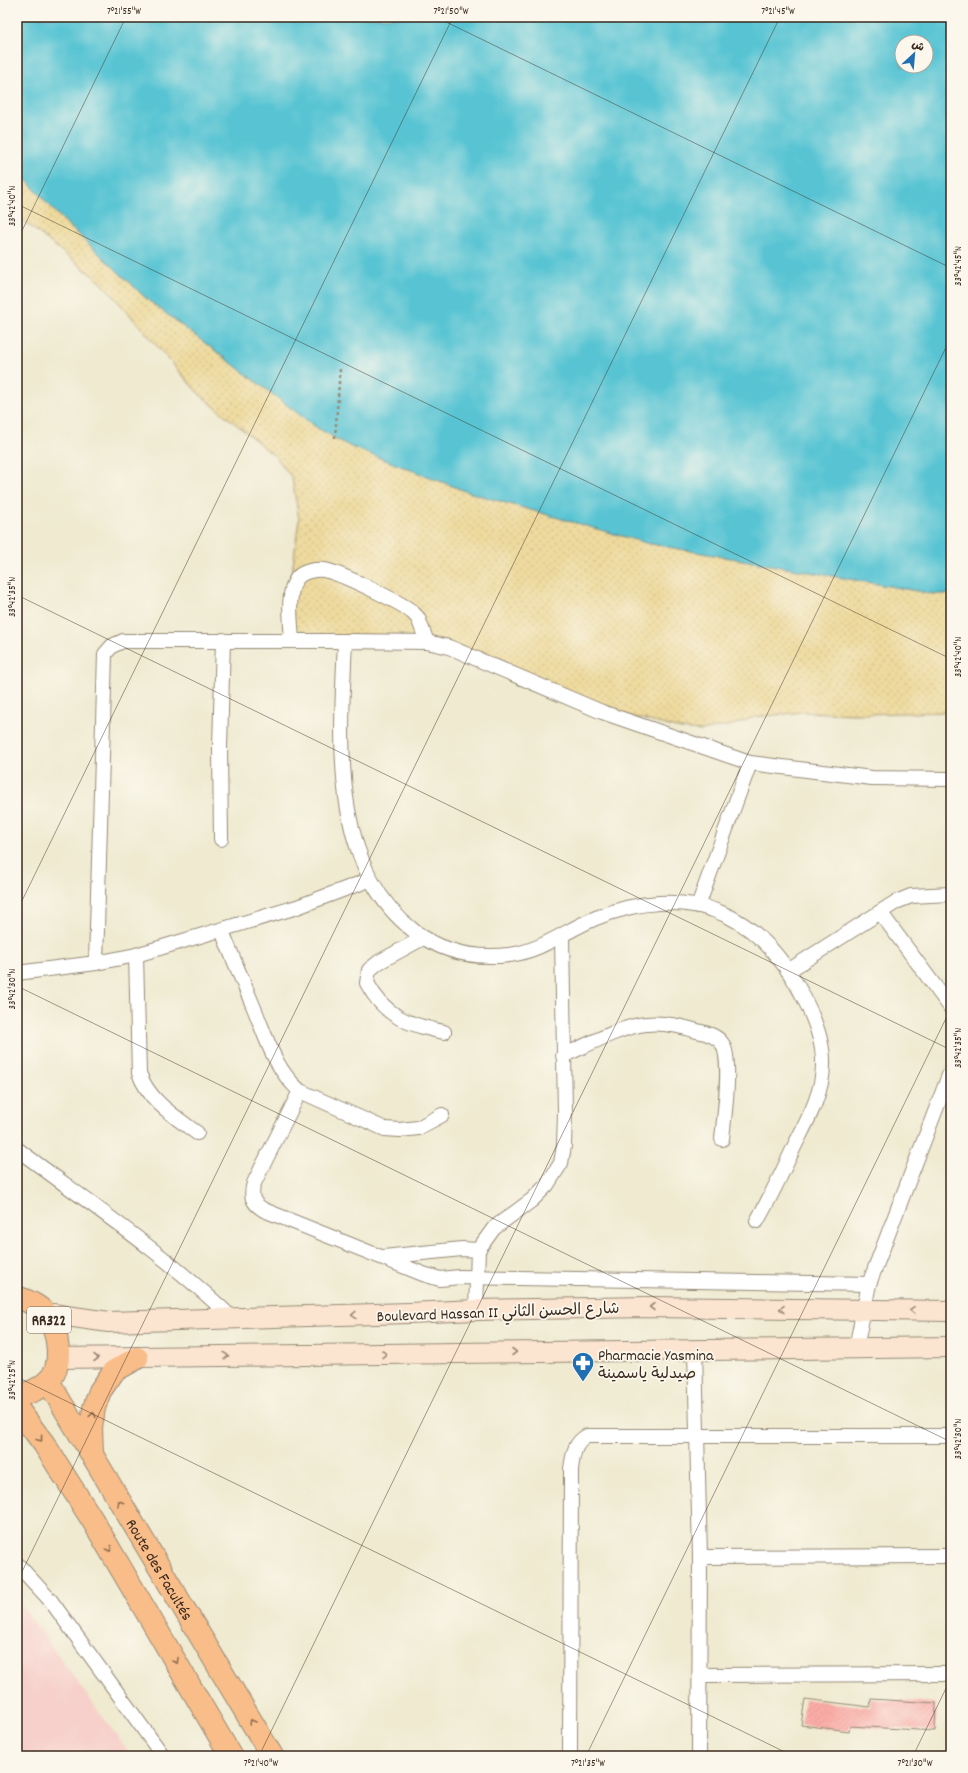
<svg xmlns="http://www.w3.org/2000/svg" width="968" height="1773" font-family="Dekko,'Playpen Sans Arabic',sans-serif">
<defs>
<pattern id="sand-dots" width="8" height="8" patternUnits="userSpaceOnUse"><rect width="8" height="8" fill="#eeda9e"/><path d="M2 2h.1M6 6h.1" fill="none" stroke="#cdbb88" stroke-width="1.8" stroke-linecap="round"/></pattern>
<pattern id="building-hatch" width="6" height="6" patternUnits="userSpaceOnUse"><rect width="6" height="6" fill="#fbaca6"/><path d="M-1 1l2-2M0 6l6-6M5 7l2-2" fill="none" stroke="#d8948e"/></pattern>
</defs>
<rect width="100%" height="100%" fill="#fbf7ec"/>
<filter id="ink" filterUnits="userSpaceOnUse"><feTurbulence type="fractalNoise" baseFrequency=".025" numOctaves="2"/><feDisplacementMap in="SourceGraphic" scale="8" xChannelSelector="R" yChannelSelector="G"/><feConvolveMatrix kernelMatrix="1 2 1 2 8 2 1 2 1" color-interpolation-filters="sRGB"/></filter>
<filter id="wash" filterUnits="userSpaceOnUse"><feTurbulence type="fractalNoise" baseFrequency=".012" numOctaves="4" result="noise"/><feDisplacementMap in="SourceGraphic" scale="16" xChannelSelector="R" yChannelSelector="G"/><feGaussianBlur stdDeviation="0.9" result="paint"/><feColorMatrix in="noise" values="0 0 0 0 0 0 0 0 0 0 0 0 0 0 0 0 0 1.4 0 .05"/><feComposite in="paint" operator="in"/></filter>
<g filter="url(#wash)">
<rect width="100%" height="100%" fill="#efead0"/>
<!-- built -->
<path fill="#f7d0cb" d="M17 1599 19 1601 131 1756H17Z"/>
<!-- sand -->
<path fill="url(#sand-dots)" stroke="#94825e" d="M17 170 61 218 148 300 316 427 349 446 468 492 646 543 934 594H951V712L856 714 803 712 755 717 732 725 701 731 681 729 610 711 484 654 440 644 284 635 299 519 292 478 276 457 198 393 102 283 17 216Z"/>
<!-- water -->
<path fill="#59c4d3" stroke="#4a7778" fill-rule="evenodd" d="M17 17H951V594H934L646 543 468 492 349 446 316 427 148 300 61 218 17 170ZM902 42H926V66H902Z"/>
<g id="blocks">
<!-- building -->
<path fill="url(#building-hatch)" d="M805 1699 870 1707 871 1699 936 1703 935 1731 850 1726 849 1731 801 1725Z"/>
</g>
</g>
<g filter="url(#ink)">
<use href="#blocks" fill-opacity="0" stroke="#958a77" stroke-width="1"/>
<g fill="none" stroke-linecap="round" stroke-linejoin="round">
<!-- minor casing -->
<g stroke="#958a77" stroke-width="16">
<g id="minor">
<path d="M292 640C291 623 286 590 298 577 304 571 316 569 324 570 341 573 395 600 410 610L418 618 427 642"/>
<path d="M221 839 220 747 223 640"/>
<path d="M698 906 750 763"/>
<path d="M880 912 951 1008"/>
<path d="M222 931C232 956 243 982 254 1008 266 1037 275 1070 300 1091L385 1129 400 1130 418 1128 442 1115"/>
<path d="M423 938 379 962 369 970 367 983C385 1017 409 1025 444 1032"/>
<path d="M136 955 139 1073C149 1101 174 1116 197 1133"/>
<path d="M96 963 105 654 112 646 123 641H345"/>
<path d="M788 971 896 902 911 896 951 894"/>
<path d="M17 973 96 963 136 955 297 907 369 880"/>
<path d="M563 1056C585 1046 622 1026 646 1024 662 1022 681 1026 697 1031 707 1033 718 1036 723 1045 732 1063 724 1118 722 1139"/>
<path d="M300 1091 254 1183C250 1196 252 1203 264 1210L423 1274 440 1279 460 1277 869 1284"/>
<path d="M17 1149C89 1203 166 1255 232 1318"/>
<path d="M757 1221C771 1196 783 1171 795 1145 807 1121 823 1093 823 1065 824 1042 814 1018 804 998 774 939 729 899 659 903 637 904 616 910 596 918 566 930 542 951 509 955 475 959 442 952 414 931 329 866 341 737 345 641L427 642 449 647 602 712 750 763 872 778 951 779"/>
<path d="M383 1257 462 1249 478 1250"/>
<path d="M476 1310 478 1250 494 1228 532 1200 547 1185 561 1163 564 1146 565 1113 562 937"/>
<path d="M856 1348 869 1284 951 1070"/>
<path d="M695 1349 700 1557 699 1756"/>
<path d="M700 1557 951 1556"/>
<path d="M17 1564 51 1601 163 1756"/>
<path d="M700 1675 951 1674"/>
<path d="M570 1756 571 1469C573 1455 574 1443 587 1436H951"/>
</g>
</g>
<!-- secondary casing -->
<g stroke="#958a77" stroke-width="22">
<g id="secondary">
<path d="M45 1313 109 1322 409 1313 476 1310 649 1307 951 1311"/>
<path d="M57 1358 951 1347"/>
</g>
</g>
<!-- primary casing -->
<g stroke="#958a77" stroke-width="24">
<g id="primary">
<path d="M17 1297C28 1301 38 1305 46 1314 58 1329 65 1367 47 1382 39 1389 27 1394 17 1396"/>
<path id="s1" d="M48 1381 272 1756"/>
<path d="M17 1408 44 1444 93 1521 231 1756"/>
<path d="M92 1452 91 1428 94 1408 100 1391 114 1371 137 1358"/>
</g>
</g>
<!-- path -->
<path stroke="#958a77" stroke-width="2.5" stroke-dasharray="3 3" stroke-linecap="butt" d="M335 438 340 369"/>
<!-- minor -->
<use href="#minor" stroke="#fff" stroke-width="14"/>
<!-- secondary -->
<use href="#secondary" stroke="#fce5d0" stroke-width="20"/>
<!-- primary -->
<use href="#primary" stroke="#f8bd89" stroke-width="22"/>
</g>
<!-- one-way arrows -->
<defs><path id="oneway-chevron" d="M-2-3.5L2.5 0L-2 3.5" fill="none" stroke-width="1.6" stroke-linecap="round" stroke-linejoin="round"/></defs>
<g stroke="#9c8877">
<use href="#oneway-chevron" transform="translate(652 1307) rotate(180)"/>
<use href="#oneway-chevron" transform="translate(782 1309) rotate(-179)"/>
<use href="#oneway-chevron" transform="translate(912 1310) rotate(-179)"/>
<use href="#oneway-chevron" transform="translate(354 1315) rotate(178)"/>
<use href="#oneway-chevron" transform="translate(514 1352)"/>
<use href="#oneway-chevron" transform="translate(384 1354) rotate(-1)"/>
<use href="#oneway-chevron" transform="translate(226 1356) rotate(-1)"/>
<use href="#oneway-chevron" transform="translate(96 1358)"/>
</g>
<g stroke="#906c4e">
<use href="#oneway-chevron" transform="translate(93 1415) rotate(-81)"/>
<use href="#oneway-chevron" transform="translate(40 1439) rotate(53)"/>
<use href="#oneway-chevron" transform="translate(120 1503) rotate(-120)"/>
<use href="#oneway-chevron" transform="translate(109 1549) rotate(59)"/>
<use href="#oneway-chevron" transform="translate(176 1661) rotate(60)"/>
<use href="#oneway-chevron" transform="translate(252 1722) rotate(-121)"/>
</g>
</g>
<!-- ticks -->
<path fill="none" stroke="#3b2a1e" stroke-width="1" stroke-opacity="0.45" d="M436 17 951 268M17 204 951 659M17 241 126 17M17 595 951 1050M17 911 453 17M17 986 951 1442M17 1377 793 1756M17 1582 780 17M259 1756 951 337M586 1756 951 1008M913 1756 951 1678"/>
<!-- icons -->
<defs>
<g id="pharmacy-pin" transform="scale(1.15)"><path d="M0 17L-7.5 6A9.5 9.5 0 1 1 7.5 6Z" fill="#1f6fb2" stroke="#fbf7ec"/><path d="M-2-6h4v4h4v4h-4v4h-4v-4h-4v-4h4Z" fill="#fff"/></g>
</defs>
<g fill-rule="evenodd">
<use href="#pharmacy-pin" x="583" y="1363"/>
</g>
<g text-anchor="middle" stroke-width="3.5" stroke-linejoin="round" paint-order="stroke">
<!-- shield labels -->
<rect fill="#fbf7ec" stroke="#75685c" stroke-width="1" x="27" y="1307" width="44" height="26" rx="3"/>
<g font-size="15" font-weight="bold" fill="#3b2a1e">
<text x="49" y="1325">RR322</text>
</g>
<!-- street labels -->
<g font-size="16" fill="#3b2a1e" stroke="#fbf7ec">
<text transform="translate(498 1311) rotate(-2)" y="6">Boulevard Hassan II شارع الحسن الثاني</text>
<text dy="6" stroke="none"><textPath href="#s1" startOffset="219">Route des Facultés</textPath></text>
</g>
<!-- poi labels -->
<g font-size="16" fill="#3b2a1e" stroke="#fbf7ec" text-anchor="start">
<text x="598" y="1360">Pharmacie Yasmina<tspan x="598" dy="18">صيدلية ياسمينة</tspan></text>
</g>
</g>
<!-- margin -->
<rect width="968" height="1773" fill="none" stroke="#fbf7ec" stroke-width="44"/>
<!-- north arrow -->
<g transform="translate(914 54) rotate(26)"><circle r="19" fill="#fbf7ec" stroke="#aea59a"/>
<path d="M0-3L7 15L0 10L-7 15Z" fill="#1f6fb2"/>
<text y="-6" font-size="11" font-weight="bold" text-anchor="middle" fill="#3b2a1e">ش</text>
</g>
<rect x="22" y="22" width="924" height="1729" fill="none" stroke="#3b2a1e" stroke-width="1.5"/>
<g font-size="10" text-anchor="middle" fill="#3b2a1e">
<text x="124" y="14">7°21'55"W</text>
<text x="451" y="14">7°21'50"W</text>
<text x="778" y="14">7°21'45"W</text>
<text transform="translate(11 206) rotate(-90)" y="4">33°42'40"N</text>
<text transform="translate(957 266) rotate(-90)" y="4">33°42'45"N</text>
<text transform="translate(11 597) rotate(-90)" y="4">33°42'35"N</text>
<text transform="translate(957 657) rotate(-90)" y="4">33°42'40"N</text>
<text transform="translate(11 989) rotate(-90)" y="4">33°42'30"N</text>
<text transform="translate(957 1048) rotate(-90)" y="4">33°42'35"N</text>
<text transform="translate(11 1380) rotate(-90)" y="4">33°42'25"N</text>
<text transform="translate(957 1439) rotate(-90)" y="4">33°42'30"N</text>
<text x="261" y="1766">7°21'40"W</text>
<text x="588" y="1766">7°21'35"W</text>
<text x="915" y="1766">7°21'30"W</text>
</g>
</svg>
